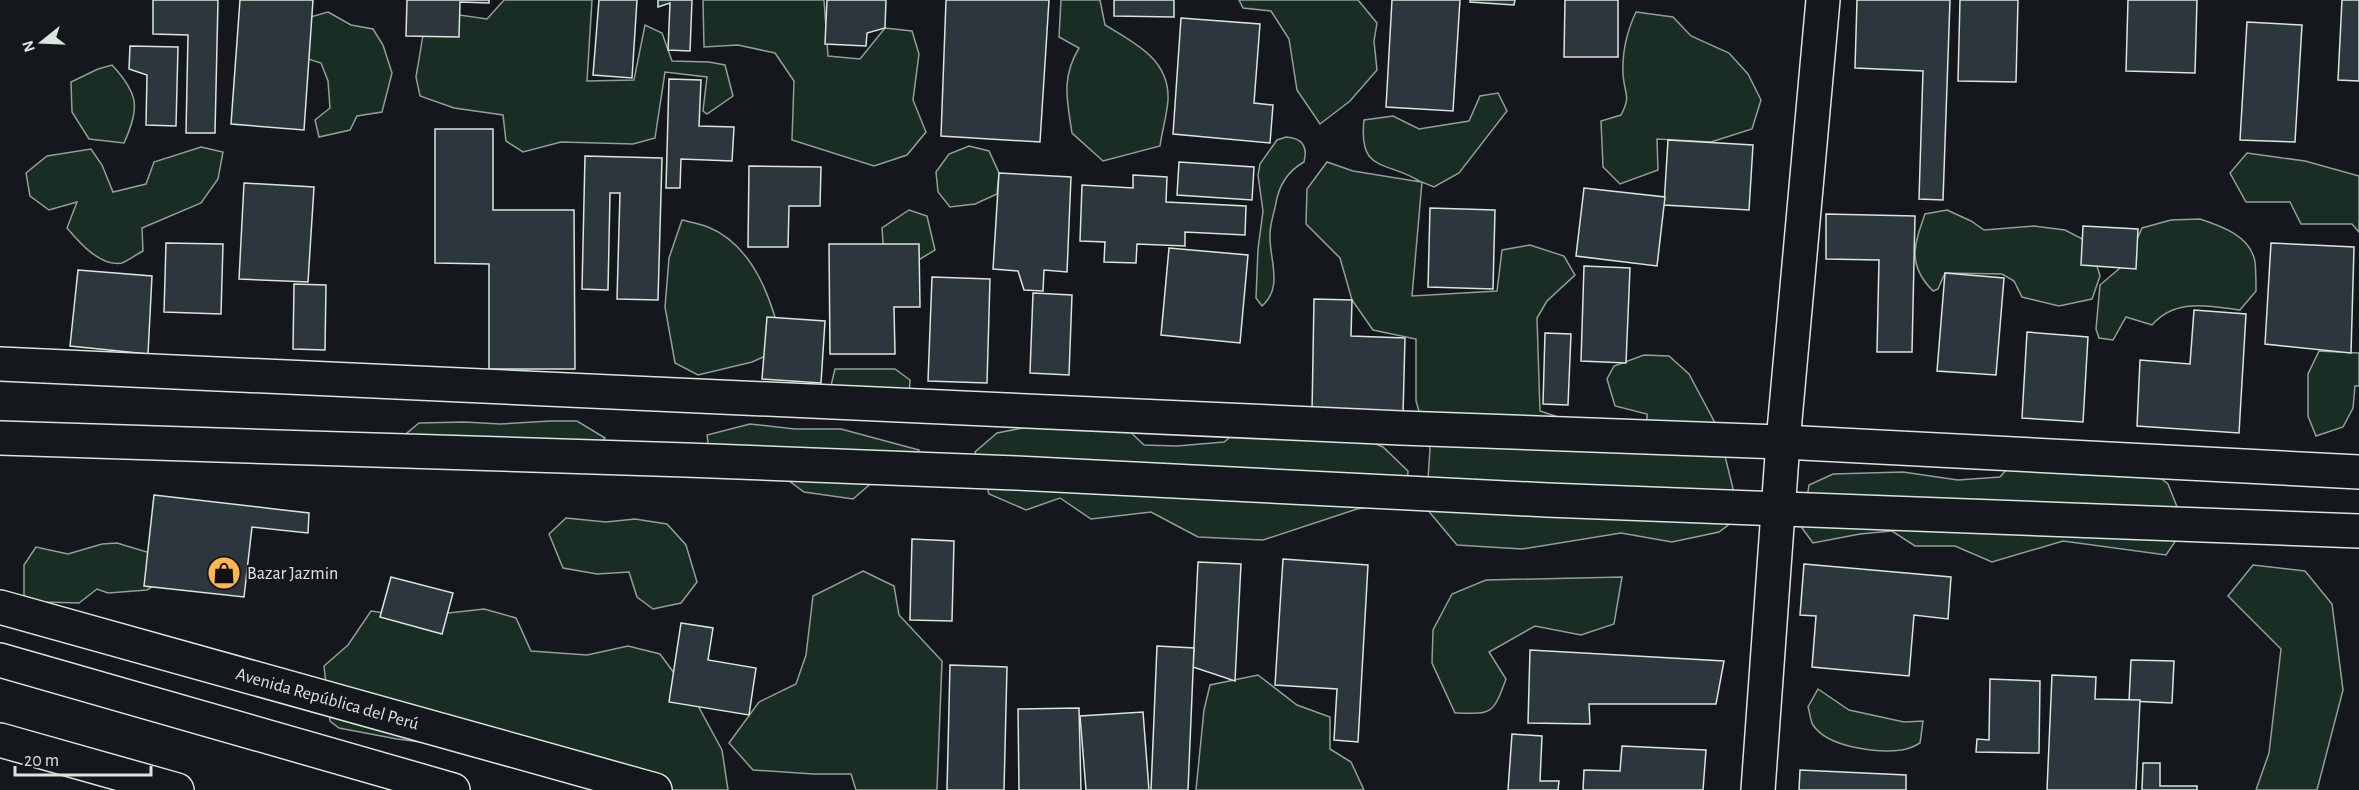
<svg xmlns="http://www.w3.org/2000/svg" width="2359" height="790" font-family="'Alegreya Sans',sans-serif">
<rect width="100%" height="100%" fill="#14181c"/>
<!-- green -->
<g fill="#1a2d24" stroke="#939e99" stroke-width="1.5">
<path d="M504 0H592L587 81 634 80 645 25 662 33 672 61 709 62 725 65 733 96 707 114 703 111 707 77 665 72 655 138 633 144 561 142 523 152 506 141 503 115 454 108 420 96 416 77 423 35 446 13 487 19Z"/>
<path d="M703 0H824L828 56 860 59 885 28 912 31 919 54 913 100 926 132 907 155 874 166 792 140 794 81 775 53 738 45 704 47Z"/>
<path d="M1061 0H1100L1105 25C1135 43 1170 60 1168 100 1167 115 1162 131 1160 146L1103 161 1072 133C1067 100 1061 78 1079 48L1059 37Z"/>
<path d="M1239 0H1358L1377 23 1374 41 1377 70 1350 101 1320 124 1297 90 1289 39 1271 11 1243 8Z"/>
<path d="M328 12 351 25 373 29 383 45 392 73 382 112 357 116 350 130 319 137 315 120 330 108 328 81 321 63 299 56 303 19Z"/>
<path d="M1636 12 1673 17 1691 36 1729 53 1748 74 1761 100 1752 129 1711 142 1657 139 1658 170 1620 184 1603 167 1601 121 1621 115C1631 96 1625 96 1623 75 1622 54 1627 31 1636 12Z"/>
<path d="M112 65C139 94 140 108 124 143L89 139 72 112 71 82 98 69Z"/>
<path d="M1498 93 1507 111 1459 173 1434 187 1422 182 1412 296 1497 291 1502 250 1530 245 1564 256 1575 275 1547 301 1537 318 1540 411 1576 423 1647 432V414L1615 406 1607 379 1614 366 1644 355 1669 356 1689 374 1714 421 1724 452 1736 501 1732 522 1719 532 1672 542 1621 533 1522 549 1457 545 1426 508 1430 449 1416 401V339L1373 330 1352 300 1340 258 1306 224 1307 189 1327 162 1353 171 1421 182C1387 160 1358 174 1364 120L1393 116 1419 129 1469 121 1480 96Z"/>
<path d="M1286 137C1302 138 1308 146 1304 162 1288 171 1279 185 1276 203 1274 214 1270 223 1270 235 1269 259 1284 287 1262 306L1256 298 1258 249 1263 211 1258 175 1260 164 1277 140Z"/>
<path d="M969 146 989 151 999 173 997 194 975 204 950 207 938 192 936 172 949 154Z"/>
<path d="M201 147 223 152 218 179 201 203 142 228 143 251C137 254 128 261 122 263 100 267 79 242 67 228L77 202 49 210 30 196 26 173 47 156 91 149 102 165 113 192 146 184 154 162Z"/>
<path d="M2247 153 2305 161 2359 176V232L2352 224H2301L2290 202H2246L2230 173Z"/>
<path d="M909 210 927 216 935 250 912 264 884 258 882 228Z"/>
<path d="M1947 210 1971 221 1984 230 2034 226 2065 230 2090 243 2100 276 2092 299 2059 306 2022 297 2014 281 2002 274 1945 273 1938 289 1933 291C1907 265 1914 245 1925 214Z"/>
<path d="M2200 219C2221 226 2251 236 2255 262 2256 271 2256 281 2256 291L2240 310C2209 306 2175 298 2152 325L2126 317 2113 340 2099 338 2096 329 2100 285 2127 262 2142 228 2171 220Z"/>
<path d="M682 220C690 222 700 224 708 227 755 246 773 303 783 348L752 362 698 375 675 363 665 307 669 258Z"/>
<path d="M2319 351 2359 353V386H2355L2353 408 2343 427 2316 436 2308 416V374Z"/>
<path d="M835 369H895L910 380 909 396 828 398Z"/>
<path d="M1294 406 1327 428 1360 437 1383 447 1408 471 1406 501 1357 509 1263 540 1198 537 1151 512 1091 519 1060 498 1026 510 989 494 975 452 997 433 1063 420 1120 422 1144 445 1177 446 1224 442 1256 415Z"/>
<path d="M550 421H577L605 438 590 456 401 438 419 423 464 422 500 424Z"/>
<path d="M750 424 795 429H841L919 450 911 466 889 468 853 499 804 492 760 459 710 458 707 435Z"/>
<path d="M2048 450 2081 475 2153 472 2168 484 2185 527 2166 555 2063 541 1992 562 1955 546H1915L1892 531 1860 534 1813 543 1802 528 1809 485 1833 474 1903 472 1958 480 2000 477 2017 457Z"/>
<path d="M566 518 606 522 635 519 667 524 686 545 697 582 681 603 653 609 637 597 629 572 597 574 563 568 549 534Z"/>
<path d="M117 543 157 555 167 577 147 590 108 593 97 589 79 603 42 602 24 597V565L36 547 68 554 102 544Z"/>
<path d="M2253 565 2305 571 2332 604 2343 690 2317 790H2256L2269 753 2281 649 2228 596Z"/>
<path d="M863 571 894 586 899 615 942 661 937 790H856L851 774H813L753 770 729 743 759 702 796 684 806 655 813 596Z"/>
<path d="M1622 577 1614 624 1581 635 1535 626 1489 652 1506 679C1493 715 1492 714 1455 713L1432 663 1433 630 1452 594 1486 580Z"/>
<path d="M484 609 516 618 531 651 587 655 628 646 660 654 697 704 722 750 728 790H607L460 747 397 739 339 728 330 721 324 666 348 645 371 611 413 617Z"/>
<path d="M1258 675 1297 705 1330 717V749L1351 762 1364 790H1196L1204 710 1210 685Z"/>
<path d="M1818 689 1849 710 1904 722 1923 721 1920 743C1915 746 1908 749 1902 750 1878 753 1828 748 1813 725 1810 720 1810 712 1808 707Z"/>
</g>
<!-- building -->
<g fill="#2c363c" stroke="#d8e6dc" stroke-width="1.5">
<path d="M153 0H218L215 133H186L188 35 153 34Z"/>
<path d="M240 0H313L304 130 231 124Z"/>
<path d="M407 0H489V3L460 2 459 37 406 36Z"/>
<path d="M599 0H637L632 78 593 75Z"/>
<path d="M658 0H692L690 51 668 50 670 3 658 7Z"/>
<path d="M827 0H886L885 28 867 33 866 46 825 44Z"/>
<path d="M946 0H1049L1040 142 941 136Z"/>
<path d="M1114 0H1174V17L1114 16Z"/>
<path d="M1392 0H1460L1453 111 1386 107Z"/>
<path d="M1470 0H1515L1514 5 1470 2Z"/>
<path d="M1565 0H1618V57H1564Z"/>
<path d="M1857 0H1950L1943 200 1919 199 1923 71 1855 68Z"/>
<path d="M1960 0H2018L2016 82 1958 81Z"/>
<path d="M2128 0H2197L2195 73 2126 71Z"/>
<path d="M2342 0H2359V81L2338 80Z"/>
<path d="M1181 18 1260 24 1254 103 1273 105 1270 143 1173 134Z"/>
<path d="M2247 22 2302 25 2295 142 2240 140Z"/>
<path d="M130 46 178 47 176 126 146 125 147 75 129 69Z"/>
<path d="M669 79 701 80 699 126 734 127 732 161 681 159 680 188H666Z"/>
<path d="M435 129H493V210H574L575 369H489V264L435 263Z"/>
<path d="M1668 140 1753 145 1749 210 1664 205Z"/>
<path d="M585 156 662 158 658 300 617 299 620 193H610L608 290 582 289Z"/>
<path d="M1179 162 1254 167 1252 200 1177 195Z"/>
<path d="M749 166 821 167 820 206H789L788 247H748Z"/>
<path d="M999 173 1071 177 1067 272 1044 270 1043 291 1024 290 1018 271 993 269Z"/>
<path d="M1133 175 1167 177 1166 202 1246 206 1245 235 1185 232V246L1137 244 1136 263 1104 262 1105 242 1080 241 1082 185 1133 188Z"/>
<path d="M244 183 314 187 308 282 239 279Z"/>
<path d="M1584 188 1665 197 1657 266 1576 256Z"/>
<path d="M1430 208 1495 210 1493 289 1428 287Z"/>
<path d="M1826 214 1915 216 1912 352H1877L1879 260 1826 259Z"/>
<path d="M2083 226 2138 229 2136 269 2081 265Z"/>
<path d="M166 243 223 244 221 314 164 312Z"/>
<path d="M2271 243 2354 247 2351 353 2265 344Z"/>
<path d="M829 244H919L920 307H894L895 354H830Z"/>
<path d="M1169 248 1248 255 1240 343 1161 335Z"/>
<path d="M1584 266 1630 268 1626 363 1581 361Z"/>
<path d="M78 270 152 276 148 354 70 346Z"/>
<path d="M1945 273 2004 278 1996 375 1937 371Z"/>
<path d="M932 277 990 279 987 383 928 381Z"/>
<path d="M294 284 326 285 325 350 293 349Z"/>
<path d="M1033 293 1072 295 1069 375 1030 373Z"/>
<path d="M1314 299 1352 300 1351 336 1405 338 1403 415 1312 412Z"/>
<path d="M2194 310 2246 314 2239 433 2137 426 2140 360 2190 364Z"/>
<path d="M767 317 825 321 821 383 762 379Z"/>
<path d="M2027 332 2088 337 2083 422 2022 418Z"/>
<path d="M1545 333 1571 334 1568 405 1543 404Z"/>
<path d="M154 495 309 513 308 533 252 527 244 597 144 586Z"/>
<path d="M912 539 954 541 952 621 910 620Z"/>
<path d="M1283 559 1368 565 1358 742 1334 740 1337 689 1275 685Z"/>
<path d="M1198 562 1241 564 1235 681 1193 667Z"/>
<path d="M1804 564 1951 577 1948 619 1914 615 1909 676 1812 667 1816 616 1800 615Z"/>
<path d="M391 577 453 593 442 634 380 617Z"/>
<path d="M681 623 713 628 708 660 756 668 749 715 669 702Z"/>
<path d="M1157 646 1194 648 1188 790H1151Z"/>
<path d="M1530 650 1724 661 1716 704H1589L1590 724 1528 723Z"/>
<path d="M2131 660 2174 661 2172 703 2129 701Z"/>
<path d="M950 665 1007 667 1004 790H947Z"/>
<path d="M2052 675 2096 677 2095 699 2140 700 2136 790H2047Z"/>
<path d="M1990 679 2040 681 2039 753 1976 752 1977 739 1989 740Z"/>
<path d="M1079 708 1081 790H1019L1018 709Z"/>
<path d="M1143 712 1149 790H1086L1080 716Z"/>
<path d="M1512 734 1542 736 1540 781H1559L1558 790H1508Z"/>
<path d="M1622 746 1706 750 1703 790H1583L1584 770 1620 771Z"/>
<path d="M2143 763H2160V786H2197V790H2142Z"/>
<path d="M1800 770 1906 775V790H1799Z"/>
</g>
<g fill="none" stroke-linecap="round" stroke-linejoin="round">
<!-- minor casing -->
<g stroke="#d8e6dc" stroke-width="36">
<g id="minor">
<path d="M0 364 1401 428 1783 442 2359 472"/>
<path d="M0 438 686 460 1016 473 1547 500 2359 531"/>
<path d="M0 660 453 790"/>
<path d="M1758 790 1783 442 1823 0"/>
</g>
</g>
<!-- highway casing -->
<g stroke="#d8e6dc" stroke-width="36">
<g id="highway">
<path id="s1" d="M0 607 655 790"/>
<path d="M0 740 177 790"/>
</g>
</g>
<!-- minor -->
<use href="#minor" stroke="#14181c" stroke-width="33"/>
<!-- highway -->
<use href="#highway" stroke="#14181c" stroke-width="33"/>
</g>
<!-- icons -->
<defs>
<g id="shop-disc" transform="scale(1.725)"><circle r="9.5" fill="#ffb74d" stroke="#14181c"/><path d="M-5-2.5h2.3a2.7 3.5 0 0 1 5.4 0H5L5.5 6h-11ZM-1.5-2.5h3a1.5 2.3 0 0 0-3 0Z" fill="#111"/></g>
</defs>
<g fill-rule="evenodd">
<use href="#shop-disc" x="224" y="573"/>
</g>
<g text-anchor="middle" stroke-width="4.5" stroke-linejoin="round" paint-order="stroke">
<!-- poi labels -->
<g font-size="18" fill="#d8e6dc" stroke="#14181c" text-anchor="start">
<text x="247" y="579">Bazar Jazmin</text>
</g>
<!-- street labels -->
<g font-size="18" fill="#d8e6dc" stroke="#14181c">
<text dy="6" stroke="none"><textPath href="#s1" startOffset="340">Avenida República del Perú</textPath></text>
</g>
</g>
<!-- north arrow -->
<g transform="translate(42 42) rotate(252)" stroke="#14181c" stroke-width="4.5" paint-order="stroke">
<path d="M0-4.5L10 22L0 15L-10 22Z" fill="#d8e6dc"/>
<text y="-9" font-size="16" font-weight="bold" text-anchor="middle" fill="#d8e6dc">N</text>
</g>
<!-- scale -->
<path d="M15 766v9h136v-9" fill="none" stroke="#d8e6dc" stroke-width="3"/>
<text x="24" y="766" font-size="18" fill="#d8e6dc" stroke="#14181c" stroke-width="4.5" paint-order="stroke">20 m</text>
</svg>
